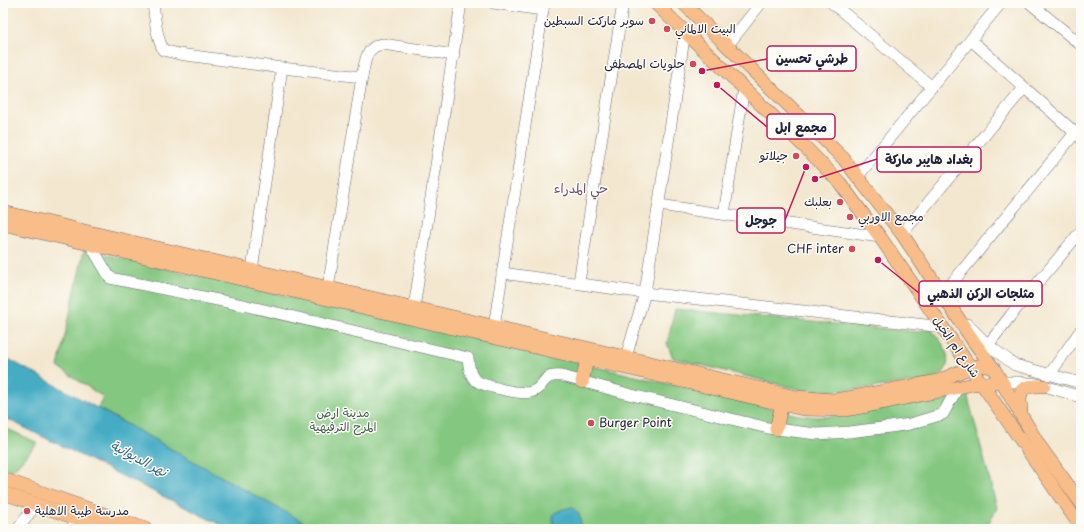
<svg xmlns="http://www.w3.org/2000/svg" width="1084" height="532" font-family="'Playpen Sans','Playpen Sans Arabic',sans-serif">
<rect width="100%" height="100%" fill="#fdfcf7"/>
<filter id="ink" filterUnits="userSpaceOnUse"><feTurbulence type="fractalNoise" baseFrequency=".025" numOctaves="2"/><feDisplacementMap in="SourceGraphic" scale="8" xChannelSelector="R" yChannelSelector="G"/><feConvolveMatrix kernelMatrix="1 2 1 2 8 2 1 2 1" color-interpolation-filters="sRGB"/></filter>
<filter id="wash" filterUnits="userSpaceOnUse"><feTurbulence type="fractalNoise" baseFrequency=".012" numOctaves="4" result="noise"/><feDisplacementMap in="SourceGraphic" scale="16" xChannelSelector="R" yChannelSelector="G"/><feGaussianBlur stdDeviation="0.9" result="paint"/><feColorMatrix in="noise" values="0 0 0 0 0 0 0 0 0 0 0 0 0 0 0 0 0 1.4 0 .05"/><feComposite in="paint" operator="in"/></filter>
<g filter="url(#wash)">
<rect width="100%" height="100%" fill="#f3e7cf"/>
<!-- green -->
<g fill="#84c780" stroke="#53745e">
<path d="M84 250 581 363 798 415 817 417 838 416 966 390 997 508 985 529H314L98 408 103 397 58 367Z"/>
<path d="M675 309 919 332 929 327C938 337 954 354 945 370 943 374 935 379 931 380 920 383 908 383 897 384 864 389 830 394 797 389L673 358 667 343Z"/>
<path d="M3 427 38 443 12 471 3 468Z"/>
</g>
<!-- water -->
<g fill="#44acc4" stroke="#336780">
<path d="M3 356 316 529H229L3 417Z"/>
<path d="M572 507 579 514 581 524 578 529H555L553 527V514L563 509Z"/>
</g>
</g>
<g filter="url(#ink)">
<g fill="none" stroke-linecap="round" stroke-linejoin="round">
<!-- minor casing -->
<g stroke="#6b676f" stroke-width="12">
<g id="minor">
<path d="M153 3C155 19 156 35 163 50L179 54 282 68 362 77"/>
<path d="M493 3 543 10"/>
<path d="M832 3 932 87"/>
<path d="M1030 3 1081 45"/>
<path d="M971 40 1081 138"/>
<path d="M727 46 761 3"/>
<path d="M858 176 1001 3"/>
<path d="M659 205 880 237"/>
<path d="M724 214 744 88"/>
<path d="M902 234 1024 88"/>
<path d="M90 244 110 278 247 306 468 358C469 365 469 373 474 379 481 386 521 395 531 392 548 387 538 374 562 376L632 395 768 428 817 434 849 432 890 427 910 424 943 414 958 387"/>
<path d="M252 270 282 68"/>
<path d="M502 273 645 293 943 327"/>
<path d="M579 282 623 3"/>
<path d="M328 288 362 77C365 63 365 46 383 44L454 55"/>
<path d="M943 294 1075 133"/>
<path d="M414 308 461 3"/>
<path d="M967 324 988 345 1015 365 1081 383"/>
<path d="M494 327 544 3"/>
<path d="M988 345 1011 315 1081 231"/>
<path d="M626 357 645 293 685 32"/>
<path d="M1049 375 1081 330"/>
<path d="M1002 382H1017L1038 384 1081 397"/>
<path d="M18 529 36 504"/>
<path d="M71 529 78 518"/>
</g>
</g>
<!-- major casing -->
<g stroke="#6b676f" stroke-width="14">
<g id="major">
<path d="M655 3 808 150 840 183 880 237 1081 527"/>
<path d="M683 3 843 158 902 234 974 342 994 369 1039 445 1081 503"/>
<path d="M3 212 796 397 833 400 848 398 938 381 971 367 985 365 994 369"/>
<path d="M3 224 803 409 845 410 867 406 974 384 1002 382"/>
<path d="M582 382 587 359"/>
<path d="M1021 411 1020 399 1022 390C1028 385 1037 386 1044 386"/>
<path d="M776 429 782 404"/>
<path d="M3 479 146 529"/>
<path d="M3 493 108 529"/>
</g>
</g>
<!-- minor -->
<use href="#minor" stroke="#fff" stroke-width="11"/>
<!-- major -->
<use href="#major" stroke="#f8bd89" stroke-width="13"/>
</g>
</g>
<!-- markers -->
<g fill="#d1495b" stroke="#fdfcf7" stroke-width="1.5">
<circle cx="652" cy="21" r="4"/>
<circle cx="667" cy="29" r="4"/>
<circle cx="693" cy="64" r="4"/>
<circle cx="796" cy="156" r="4"/>
<circle cx="840" cy="202" r="4"/>
<circle cx="850" cy="217" r="4"/>
<circle cx="852" cy="249" r="4"/>
<circle cx="591" cy="423" r="4"/>
<circle cx="27" cy="511" r="4"/>
</g>
<g text-anchor="middle" stroke-width="3" stroke-linejoin="round" paint-order="stroke">
<!-- poi labels -->
<g font-size="12" fill="#22223b" stroke="#fdfcf7" text-anchor="end">
<text x="644" y="25">سوبر ماركت السبطين</text>
<text x="675" y="33" text-anchor="start">البيت الالماني</text>
<text x="685" y="68">حلويات المصطفى</text>
<text x="788" y="160">جيلاتو</text>
<text x="832" y="206">بعلبك</text>
<text x="858" y="221" text-anchor="start">مجمع الاوربي</text>
<text x="844" y="253">CHF inter</text>
<text x="599" y="427" text-anchor="start">Burger Point</text>
<text x="35" y="515" text-anchor="start">مدرسة طيبة الاهلية</text>
</g>
<!-- street labels -->
<g font-size="12" fill="#22223b" stroke="#fdfcf7">
<text transform="translate(956 347) rotate(55)" y="4">شارع ام الخيل</text>
</g>
<!-- park labels -->
<g font-size="12" fill="#445c53" stroke="#fdfcf7">
<text x="343" y="417">مدينة ارض<tspan x="343" dy="14">المرح الترفيهية</tspan></text>
</g>
<!-- neighbourhood labels -->
<g font-size="13" fill="#665374" stroke="#fdfcf7">
<text x="581" y="193">حي المدراء</text>
</g>
<!-- water labels -->
<g font-size="13" font-style="italic" fill="#316079" stroke="#fdfcf7">
<text transform="translate(139 458) rotate(28)" y="5">نهر الديوانية</text>
</g>
</g>
<!-- callouts -->
<path fill="none" stroke="#c2185b" stroke-width="1.5" d="M702 71L767 59M717 85L767 127M815 179L877 159M806 167L785 220M878 260L919 293"/>
<g fill="#c2185b" stroke="#fdfcf7" stroke-width="1.5">
<circle cx="702" cy="71" r="4"/>
<circle cx="717" cy="85" r="4"/>
<circle cx="815" cy="179" r="4"/>
<circle cx="806" cy="167" r="4"/>
<circle cx="878" cy="260" r="4"/>
</g>
<g fill="#fdfcf7" stroke="#c2185b" stroke-width="1.5">
<rect x="767" y="46" width="89" height="25" rx="4"/>
<rect x="767" y="114" width="68" height="25" rx="4"/>
<rect x="877" y="147" width="104" height="25" rx="4"/>
<rect x="737" y="208" width="48" height="25" rx="4"/>
<rect x="919" y="281" width="123" height="25" rx="4"/>
</g>
<g font-size="13" text-anchor="middle" font-weight="bold" fill="#22223b">
<text x="812" y="63">طرشي تحسين</text>
<text x="801" y="132">مجمع ابل</text>
<text x="929" y="164">بغداد هايبر ماركة</text>
<text x="761" y="225">جوجل</text>
<text x="981" y="298">مثلجات الركن الذهبي</text>
</g>
<!-- margin -->
<rect width="1084" height="532" fill="none" stroke="#fdfcf7" stroke-width="16"/>
</svg>
